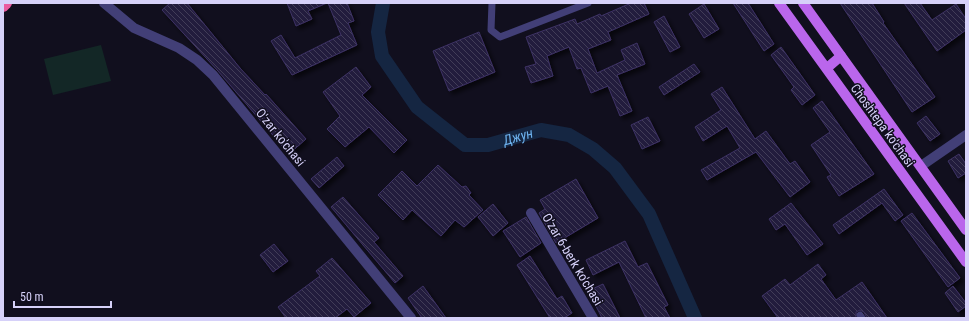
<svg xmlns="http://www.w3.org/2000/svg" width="969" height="321" font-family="'Roboto Condensed',sans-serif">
<defs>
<pattern id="building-back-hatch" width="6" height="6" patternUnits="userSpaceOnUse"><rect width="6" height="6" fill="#241d3c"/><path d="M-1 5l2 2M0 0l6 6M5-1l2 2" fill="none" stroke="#433d59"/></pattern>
<filter id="shadow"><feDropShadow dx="3.5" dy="3.5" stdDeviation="2" flood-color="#0009"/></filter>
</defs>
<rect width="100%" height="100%" fill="#110f1e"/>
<!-- garden -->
<path fill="#132726" d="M101 45 111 81 53 95 44 59Z"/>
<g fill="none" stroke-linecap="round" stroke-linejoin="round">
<!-- canal -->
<path stroke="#152642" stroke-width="14" id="s1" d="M383 3 378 32 382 56 417 107 465 145H488L541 130 569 135 593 149 615 168 649 214 695 318"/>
</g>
<!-- building -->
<g fill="url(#building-back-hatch)" stroke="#3d3265" filter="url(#shadow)">
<path d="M170 3H187L240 68 265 95 266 94 306 139 289 154 218 71 162 10Z"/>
<path d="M287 3H327L308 11 312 19 296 26Z"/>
<path d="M328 3H347L354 21 348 23 357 45 292 75 271 41 281 35 295 58 341 35Z"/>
<path d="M631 3H644L649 14 608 32 611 40 588 49 597 73 625 60 621 50 637 43 645 64 617 75 632 111 620 116 608 86 591 93 581 68 577 69 569 47 547 56 553 76 531 83 525 67 536 64 526 37 575 19 577 24 600 14 601 16Z"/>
<path d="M733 3H748L774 44 764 51Z"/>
<path d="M840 3H872L884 22 883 23 935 97 912 112Z"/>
<path d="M904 3H920L932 20 956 4 966 19V30L937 51Z"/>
<path d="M704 4 719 29 704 38 689 14Z"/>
<path d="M664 16 680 47 670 52 654 22Z"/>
<path d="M479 32 495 72 449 91 433 51Z"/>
<path d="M781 47 815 95 802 105 791 90 794 87 771 55Z"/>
<path d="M694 64 700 72 664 95 659 87Z"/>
<path d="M356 67 371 87 362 95 407 140 394 153 369 127 345 147 327 129 340 116 323 92Z"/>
<path d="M722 87 755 139 766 131 790 164 795 161 810 182 790 197 756 152 707 180 701 170 740 148 727 126 703 141 695 127 721 110 711 94Z"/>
<path d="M822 101 874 174 839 196 827 177 831 175 811 145 830 132 813 108Z"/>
<path d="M926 116 940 134 930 141 917 123Z"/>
<path d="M648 117 660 141 642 149 631 125Z"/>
<path d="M959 154 966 164V173L958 178 948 161Z"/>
<path d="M337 157 344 166 319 188 311 179Z"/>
<path d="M438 165 462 187 466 186 471 193 469 195 483 210 464 227 455 220 441 236 412 210 403 220 378 195 402 171 417 186Z"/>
<path d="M576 179 598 218 556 243 539 213 545 209 540 200Z"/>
<path d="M884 189 903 215 895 221 882 203 839 234 833 225Z"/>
<path d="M343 197 379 238 374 242 403 276 395 283 331 207Z"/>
<path d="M791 203 823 244 807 255 785 224 776 230 769 219Z"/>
<path d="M493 204 508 223 493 236 478 217Z"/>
<path d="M912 213 960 278 948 287 901 221Z"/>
<path d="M526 217 541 243 520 257 503 231Z"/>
<path d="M625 241 638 267 647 263 668 305 664 307 670 318H646L619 262 593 275 586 260Z"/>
<path d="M274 244 288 261 273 272 260 255Z"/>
<path d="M530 256 557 299 562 296 572 313 564 318H550L517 265Z"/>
<path d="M332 258 371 303 354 317 347 309 335 318H286L278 307 320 276 316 271Z"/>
<path d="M818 264 826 275 821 279 836 300 862 282 887 318H867L864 312 860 310 856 312V318H778L762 296 785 279 790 285Z"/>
<path d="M603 284 620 318H602L598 310 588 291Z"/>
<path d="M423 286 446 318H422L408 298Z"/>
<path d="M953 286 966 303V306L958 312 945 293Z"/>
</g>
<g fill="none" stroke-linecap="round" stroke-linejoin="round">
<!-- lane -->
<g stroke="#423f77" stroke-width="7">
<path d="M492 3 491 30 500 37 588 3"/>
<path d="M860 315 862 318"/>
</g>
<!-- street -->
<g stroke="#423f77" stroke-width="10">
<path d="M104 3 134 28 179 48 197 60 213 75 411 318"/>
<path d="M921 166 966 135"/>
<path d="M531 213 593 318"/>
</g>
<!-- primary -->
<g stroke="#ba66ec" stroke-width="10">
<path d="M779 3 966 262"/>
<path d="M803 3 966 230"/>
<path d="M827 68 841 56"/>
</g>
<!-- highway -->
<path stroke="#ea5b9f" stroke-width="12" d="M3 6 6 3"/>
</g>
<g text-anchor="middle" stroke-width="3" stroke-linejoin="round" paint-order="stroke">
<!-- street labels -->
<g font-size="13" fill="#d6d1f9" stroke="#110f1e">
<text transform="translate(883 125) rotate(54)" y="5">Choshtepa ko'chasi</text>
<text transform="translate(281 137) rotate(51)" y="5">O'zar ko'chasi</text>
<text transform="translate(573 259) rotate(59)" y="5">O'zar 6-berk ko'chasi</text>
</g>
<!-- water labels -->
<g font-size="14" font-style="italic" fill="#6cb0ec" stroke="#110f1e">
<text dy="5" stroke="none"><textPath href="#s1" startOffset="231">Джун</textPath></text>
</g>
</g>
<!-- border -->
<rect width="969" height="321" fill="none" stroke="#d6d1f9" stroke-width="8"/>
<!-- scale -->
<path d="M14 301v6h97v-6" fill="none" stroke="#d6d1f9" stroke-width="2"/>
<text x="20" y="301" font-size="12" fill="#d6d1f9" stroke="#110f1e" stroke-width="3" paint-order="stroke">50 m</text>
</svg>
